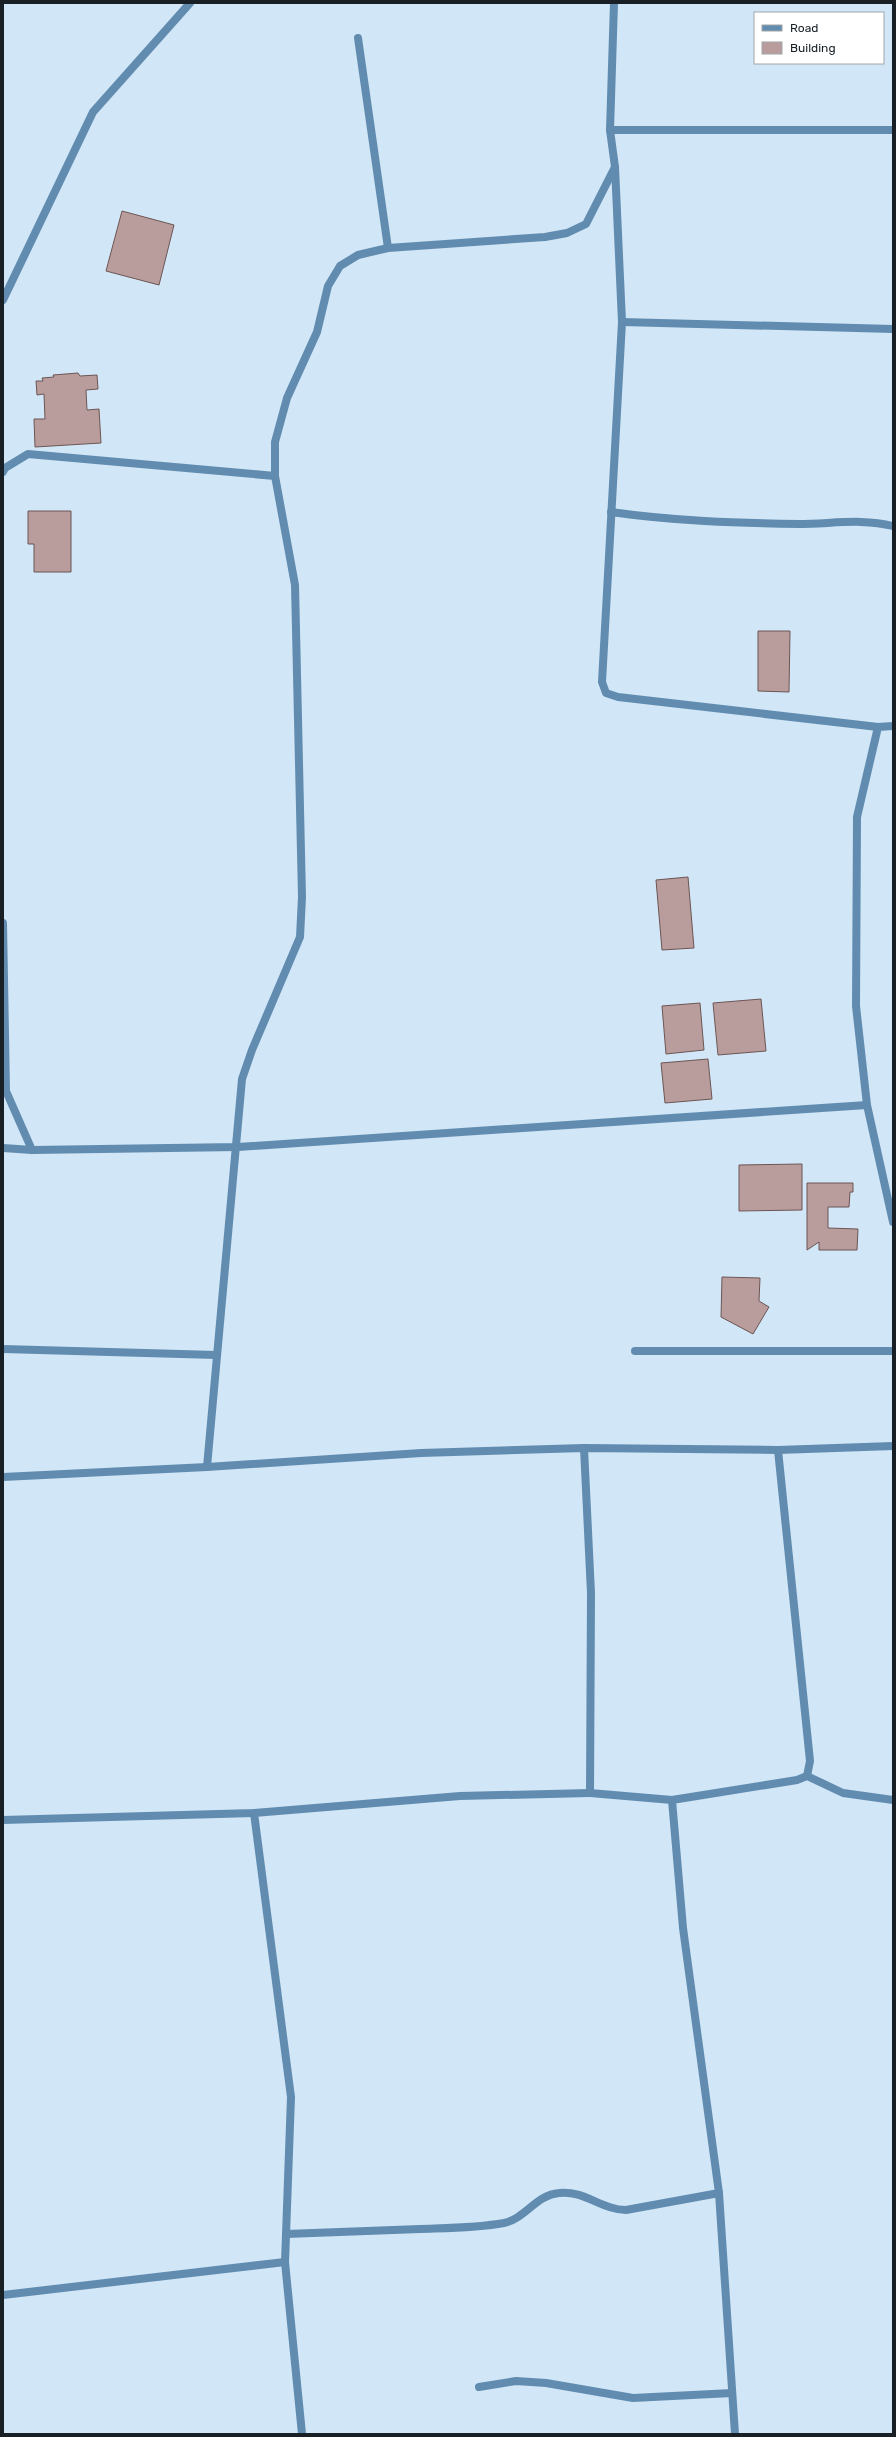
<svg xmlns="http://www.w3.org/2000/svg" width="896" height="2437" font-family="Rubik,sans-serif">
<rect width="100%" height="100%" fill="#d1e6f7"/>
<!-- building -->
<g fill="#b89d9c" stroke="#6d5554">
<path d="M122 211 174 225 159 285 106 271Z"/>
<path d="M78 373 80 376 97 375 98 389 86 390 87 410 99 409 101 443 35 447 34 419H45L44 394 37 395 36 381H43L42 378 54 377 53 375Z"/>
<path d="M28 511H71V572H34V544H28Z"/>
<path d="M758 631H790L789 692 758 691Z"/>
<path d="M688 877 694 948 662 950 656 880Z"/>
<path d="M761 999 766 1051 718 1055 713 1003Z"/>
<path d="M700 1003 704 1050 666 1054 662 1006Z"/>
<path d="M708 1059 712 1099 665 1103 661 1063Z"/>
<path d="M802 1164V1210L739 1211V1165Z"/>
<path d="M807 1183H853V1192H850L849 1207H828V1228L858 1229 857 1250H819V1242L807 1250Z"/>
<path d="M722 1277 760 1278 759 1301 769 1307 753 1334 721 1317Z"/>
</g>
<g fill="none" stroke-linecap="round" stroke-linejoin="round">
<!-- minor -->
<g stroke="#618cb0" stroke-width="8">
<path d="M614 3 610 130 615 167 622 322 602 682 606 693 618 697 878 727"/>
<path d="M358 38 388 248"/>
<path d="M610 130H893"/>
<path d="M3 300 93 112 190 3"/>
<path d="M622 322 893 329"/>
<path d="M3 472 5 468 28 454 275 476"/>
<path d="M611 512C673 521 736 523 799 524 831 524 862 518 893 526"/>
<path d="M893 726 878 727 857 817 856 1006 867 1105 893 1222"/>
<path d="M3 923 6 1091 32 1150"/>
<path d="M3 1148 32 1150 238 1147 867 1105"/>
<path d="M3 1349 216 1355"/>
<path d="M635 1351H893"/>
<path d="M584 1448 591 1593 590 1793 672 1800 797 1780 807 1776 843 1793 893 1800"/>
<path d="M778 1450 810 1761 807 1776"/>
<path d="M207 1467 242 1079 252 1050 300 937 302 897 295 585 275 476V442L287 398 317 332 328 286 340 266 358 255 388 248 545 237 567 233 586 224 615 167"/>
<path d="M3 1477 207 1467 421 1453 584 1448 778 1450 893 1446"/>
<path d="M672 1800 683 1928 719 2193 735 2434"/>
<path d="M254 1813 291 2097 285 2262 302 2434"/>
<path d="M3 1820 254 1813 460 1796 590 1793"/>
<path d="M286 2234C331 2232 375 2231 420 2229 447 2228 477 2228 504 2223 526 2218 536 2195 559 2193 584 2190 602 2210 626 2210L719 2193"/>
<path d="M3 2295 285 2262"/>
<path d="M479 2387 516 2381 546 2383 633 2398 732 2393"/>
</g>
</g>
<!-- border -->
<rect width="896" height="2437" fill="none" stroke="#182026" stroke-width="8"/>
<!-- legend -->
<rect x="754" y="12" width="130" height="52" fill="#ffffff" stroke="#a3a6a8"/>
<rect x="762" y="25" width="20" height="6" fill="#618cb0" stroke="#a3a6a8"/>
<text x="790" y="32" font-size="12" fill="#182026">Road</text>
<rect x="762" y="42" width="20" height="12" fill="#b89d9c" stroke="#a3a6a8"/>
<text x="790" y="52" font-size="12" fill="#182026">Building</text>
</svg>
